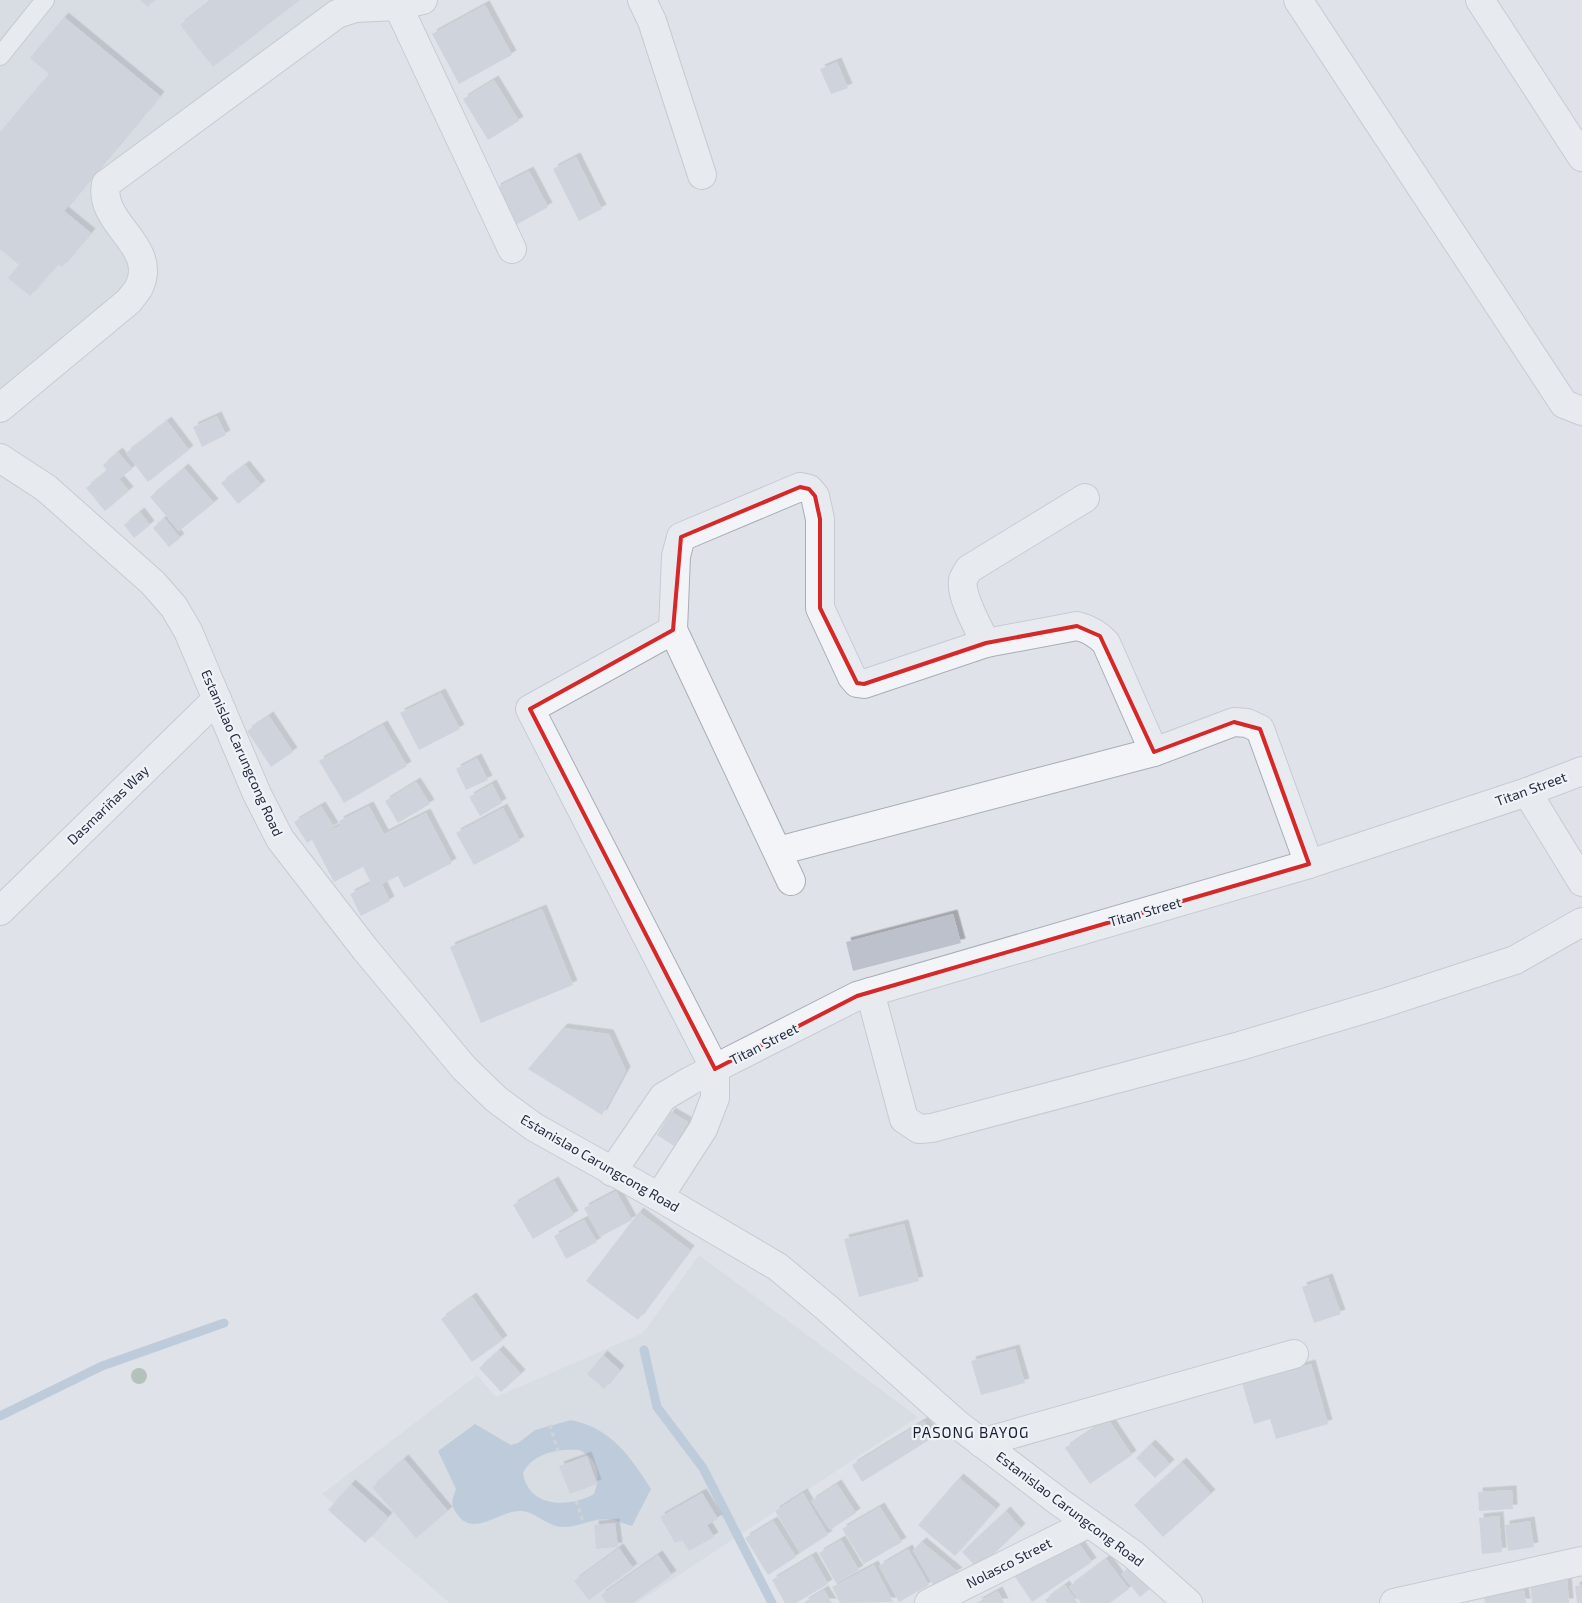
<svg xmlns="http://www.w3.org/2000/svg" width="1582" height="1603" font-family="'Exo 2',sans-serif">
<defs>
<filter id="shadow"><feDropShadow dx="4.5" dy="-4.5" stdDeviation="0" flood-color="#0004"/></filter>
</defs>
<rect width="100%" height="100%" fill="#dfe3e9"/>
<!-- built -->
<g fill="#d1d5de">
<path d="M0 0H339L100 177 91 192 93 209 134 266 133 283 0 393Z"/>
<path d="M699 1255 918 1417 637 1603H450L322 1494 477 1375 496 1397 643 1333Z"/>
</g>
<!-- water -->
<path fill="#98aecb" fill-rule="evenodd" d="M571 1420C611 1428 630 1456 651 1489L632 1526C624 1524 614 1519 606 1519 591 1519 576 1528 561 1527 545 1525 536 1512 522 1511 500 1509 474 1539 457 1514 450 1505 452 1499 456 1489L438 1451 475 1424 511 1445 518 1443 535 1430ZM579 1450C598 1458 601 1475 594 1494 568 1508 529 1508 523 1473 533 1453 558 1449 579 1450Z"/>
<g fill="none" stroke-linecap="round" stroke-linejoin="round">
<!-- stream -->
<g stroke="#98aecb" stroke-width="9">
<path d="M644 1350 657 1407 703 1468 772 1603"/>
<path d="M0 1416 102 1366 224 1323"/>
</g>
</g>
<!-- building -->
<g fill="#bcc1cc" filter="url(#shadow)">
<path d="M140 0H154L148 7Z"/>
<path d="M212 0H300L213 67 180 25Z"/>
<path d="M485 5 512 55 459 84 432 34Z"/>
<path d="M64 17 160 96 64 211 91 233 62 267 58 264 30 296 8 278 19 265 0 249V132L49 74 30 58Z"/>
<path d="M837 62 848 88 831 94 820 69Z"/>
<path d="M494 80 519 121 488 140 463 99Z"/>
<path d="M576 157 602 209 579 221 553 169Z"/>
<path d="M529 171 548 207 516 225 496 188Z"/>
<path d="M217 416 226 435 202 447 193 427Z"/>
<path d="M167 421 189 450 148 482 126 453Z"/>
<path d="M118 452 132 469 119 479 129 491 105 511 86 488 107 471 103 465Z"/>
<path d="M245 465 261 485 238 504 221 483Z"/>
<path d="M184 468 214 503 179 531 150 497Z"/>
<path d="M140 512 150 525 134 538 124 525Z"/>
<path d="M164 518 180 538 169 547 153 528Z"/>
<path d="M441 693 460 729 419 750 400 713Z"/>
<path d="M269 716 293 752 271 767 247 731Z"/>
<path d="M383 725 407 766 344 803 319 761Z"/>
<path d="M477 758 488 780 466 790 456 769Z"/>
<path d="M416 782 430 804 398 823 385 801Z"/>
<path d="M492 784 502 803 480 816 469 797Z"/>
<path d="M321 806 334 827 317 837 341 825 339 821 369 806 384 834 426 813 452 863 404 888 398 876 382 884 390 901 361 916 350 894 371 883 363 867 334 882 312 840 307 843 294 822Z"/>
<path d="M503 808 520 841 474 865 456 833Z"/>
<path d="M542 909 573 985 481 1023 450 947Z"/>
<path d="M953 914 961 943 853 971 846 942Z"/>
<path d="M563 1028 609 1034 626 1071 602 1115 528 1069Z"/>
<path d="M671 1112 688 1122 674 1146 657 1135Z"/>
<path d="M554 1181 574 1215 533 1239 513 1205Z"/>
<path d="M616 1191 632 1220 600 1237 584 1208Z"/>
<path d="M639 1212 690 1250 638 1320 586 1281Z"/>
<path d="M584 1220 597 1242 566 1259 554 1236Z"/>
<path d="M904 1224 919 1281 859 1297 844 1239Z"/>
<path d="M1328 1278 1341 1314 1314 1323 1302 1287Z"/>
<path d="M472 1297 503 1340 472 1362 441 1319Z"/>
<path d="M1015 1349 1025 1383 981 1395 971 1361Z"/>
<path d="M499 1350 521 1374 501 1392 479 1368Z"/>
<path d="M603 1355 620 1370 604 1389 587 1374Z"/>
<path d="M1311 1364 1328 1424 1276 1439 1270 1419 1254 1424 1242 1383Z"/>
<path d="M1108 1419 1132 1455 1090 1484 1065 1448Z"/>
<path d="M924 1421 934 1437 862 1482 852 1465Z"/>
<path d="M1151 1444 1170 1464 1155 1478 1136 1458Z"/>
<path d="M587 1456 597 1484 570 1494 559 1466Z"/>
<path d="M404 1459 448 1511 416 1538 372 1487Z"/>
<path d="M1182 1462 1211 1494 1163 1537 1134 1505Z"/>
<path d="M959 1478 996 1509 955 1556 918 1525Z"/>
<path d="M351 1484 388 1517 365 1543 328 1510Z"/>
<path d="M837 1484 856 1513 830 1530 811 1501Z"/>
<path d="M1512 1490 1513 1509 1479 1511 1478 1492Z"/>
<path d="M702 1493 718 1519 707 1525 714 1537 689 1551 682 1540 675 1543 660 1517Z"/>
<path d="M803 1493 828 1535 800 1553 775 1511Z"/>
<path d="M880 1507 902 1542 864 1564 842 1529Z"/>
<path d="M1006 1511 1021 1528 978 1569 962 1552Z"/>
<path d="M1499 1516 1502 1552 1482 1554 1479 1518Z"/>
<path d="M773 1521 796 1557 768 1575 745 1538Z"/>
<path d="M1530 1521 1534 1547 1508 1551 1505 1525Z"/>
<path d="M615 1523 618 1547 596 1549 594 1525Z"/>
<path d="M1073 1535 1092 1562 1032 1602 1013 1574Z"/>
<path d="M841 1540 859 1570 836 1583 819 1553Z"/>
<path d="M922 1542 958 1572 934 1587 913 1550Z"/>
<path d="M619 1548 633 1568 589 1600 574 1581Z"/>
<path d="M908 1549 929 1585 899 1602 879 1566Z"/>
<path d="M658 1555 672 1575 633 1603H607L601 1595Z"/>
<path d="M812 1556 828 1584 796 1603H785L772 1580Z"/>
<path d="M1106 1559 1129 1589 1110 1603H1081L1069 1587Z"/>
<path d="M1133 1564 1152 1587 1140 1597 1121 1574Z"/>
<path d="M874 1565 893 1602 840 1603 832 1587Z"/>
<path d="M1567 1578 1569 1603H1532L1530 1580Z"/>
<path d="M1523 1584 1526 1603H1485L1483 1589Z"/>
<path d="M1065 1585 1078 1603H1047L1045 1600Z"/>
<path d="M1582 1585V1603H1577L1575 1586Z"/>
<path d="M824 1590 832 1603H803Z"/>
<path d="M998 1591 1004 1603H976Z"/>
</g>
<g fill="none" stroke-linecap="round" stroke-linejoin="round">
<!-- service casing -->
<g stroke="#a8adb7" stroke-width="20">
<path id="service" d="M0 56 45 0"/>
</g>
<!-- minor casing -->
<g stroke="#a8adb7" stroke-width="30">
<g id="minor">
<path d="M642 0 652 21 702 175"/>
<path d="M1298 0 1564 404 1582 411"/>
<path d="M1480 0 1582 157"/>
<path d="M398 6 423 0"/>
<path d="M0 408 129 301C132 296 138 291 140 285 157 245 98 223 106 184L337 14 355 8 398 6 512 249"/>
<path d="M986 643C979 629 960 596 963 580 964 577 967 572 969 569L1085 498"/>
<path d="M1527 792 1582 882"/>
<path d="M778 851 1154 752 1234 722 1247 723 1260 729 1309 864"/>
<path d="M791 881 673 630 676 556 681 537 800 487 809 489 815 496 820 519V608L852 677 857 683 864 684 986 643 1077 626C1089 629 1098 634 1106 643L1154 752"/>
<path d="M870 992 904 1119 919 1129 932 1128 1240 1046 1381 1004 1515 960 1582 922"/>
<path d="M612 1172 663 1097 690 1081 857 996 1309 864 1527 792 1582 771"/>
<path d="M659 1197 703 1129 715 1098V1069L530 709 673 630"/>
<path d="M981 1443 1294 1354"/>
<path d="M929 1603 1089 1523"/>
<path d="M1394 1603 1582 1561"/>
</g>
</g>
<!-- tertiary casing -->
<g stroke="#a8adb7" stroke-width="30">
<g id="tertiary">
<path d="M0 458 46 488 153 583 174 607 188 631 257 794 280 839 365 949 464 1068 496 1099 534 1127 659 1197 778 1267 827 1308 957 1424 1058 1501 1134 1555 1188 1603"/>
<path d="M0 911 217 699"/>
</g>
</g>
<!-- path -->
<g stroke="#bdc1c8" stroke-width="3" stroke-dasharray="4 4" stroke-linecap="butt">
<path d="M550 1425 558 1451"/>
<path d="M576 1501 584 1524"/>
</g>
<!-- service -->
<use href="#service" stroke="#f2f4f7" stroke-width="18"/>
<!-- minor -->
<use href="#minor" stroke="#f2f4f7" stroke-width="28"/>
<!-- tertiary -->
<use href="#tertiary" stroke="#f2f4f7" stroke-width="28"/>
</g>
<!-- trees -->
<circle fill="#849a85" cx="139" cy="1376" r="8"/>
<!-- marked area -->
<path d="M0 0H1582V1603H0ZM800 487 809 489 815 496 820 519V608L857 683 864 684 986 643 1077 626 1100 636 1154 752 1234 722 1260 729 1309 864 857 996 715 1069 530 709 673 630 681 537Z" fill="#dfe3e9" fill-opacity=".55" fill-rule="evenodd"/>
<path fill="none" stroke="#d62828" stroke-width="4" stroke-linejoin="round" d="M800 487 809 489 815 496 820 519V608L857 683 864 684 986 643 1077 626 1100 636 1154 752 1234 722 1260 729 1309 864 857 996 715 1069 530 709 673 630 681 537Z"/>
<g text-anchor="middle" stroke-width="4.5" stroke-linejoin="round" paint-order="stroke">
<!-- street labels -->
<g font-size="14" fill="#272f41" stroke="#eff2f7">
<text transform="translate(242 753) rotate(66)" y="5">Estanislao Carungcong Road</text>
<text transform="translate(1531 789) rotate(-20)" y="5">Titan Street</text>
<text transform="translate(108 805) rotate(-44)" y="5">Dasmariñas Way</text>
<text transform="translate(1145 912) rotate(-16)" y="5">Titan Street</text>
<text transform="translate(764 1044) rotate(-27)" y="5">Titan Street</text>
<text transform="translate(600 1163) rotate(30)" y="5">Estanislao Carungcong Road</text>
<text transform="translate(1070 1509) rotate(37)" y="5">Estanislao Carungcong Road</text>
<text transform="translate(1009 1563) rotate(-27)" y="5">Nolasco Street</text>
</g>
<!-- neighbourhood labels -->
<g font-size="15" letter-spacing="1" fill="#1a2132" stroke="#eff2f7">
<text x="971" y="1438">PASONG BAYOG</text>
</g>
</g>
</svg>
